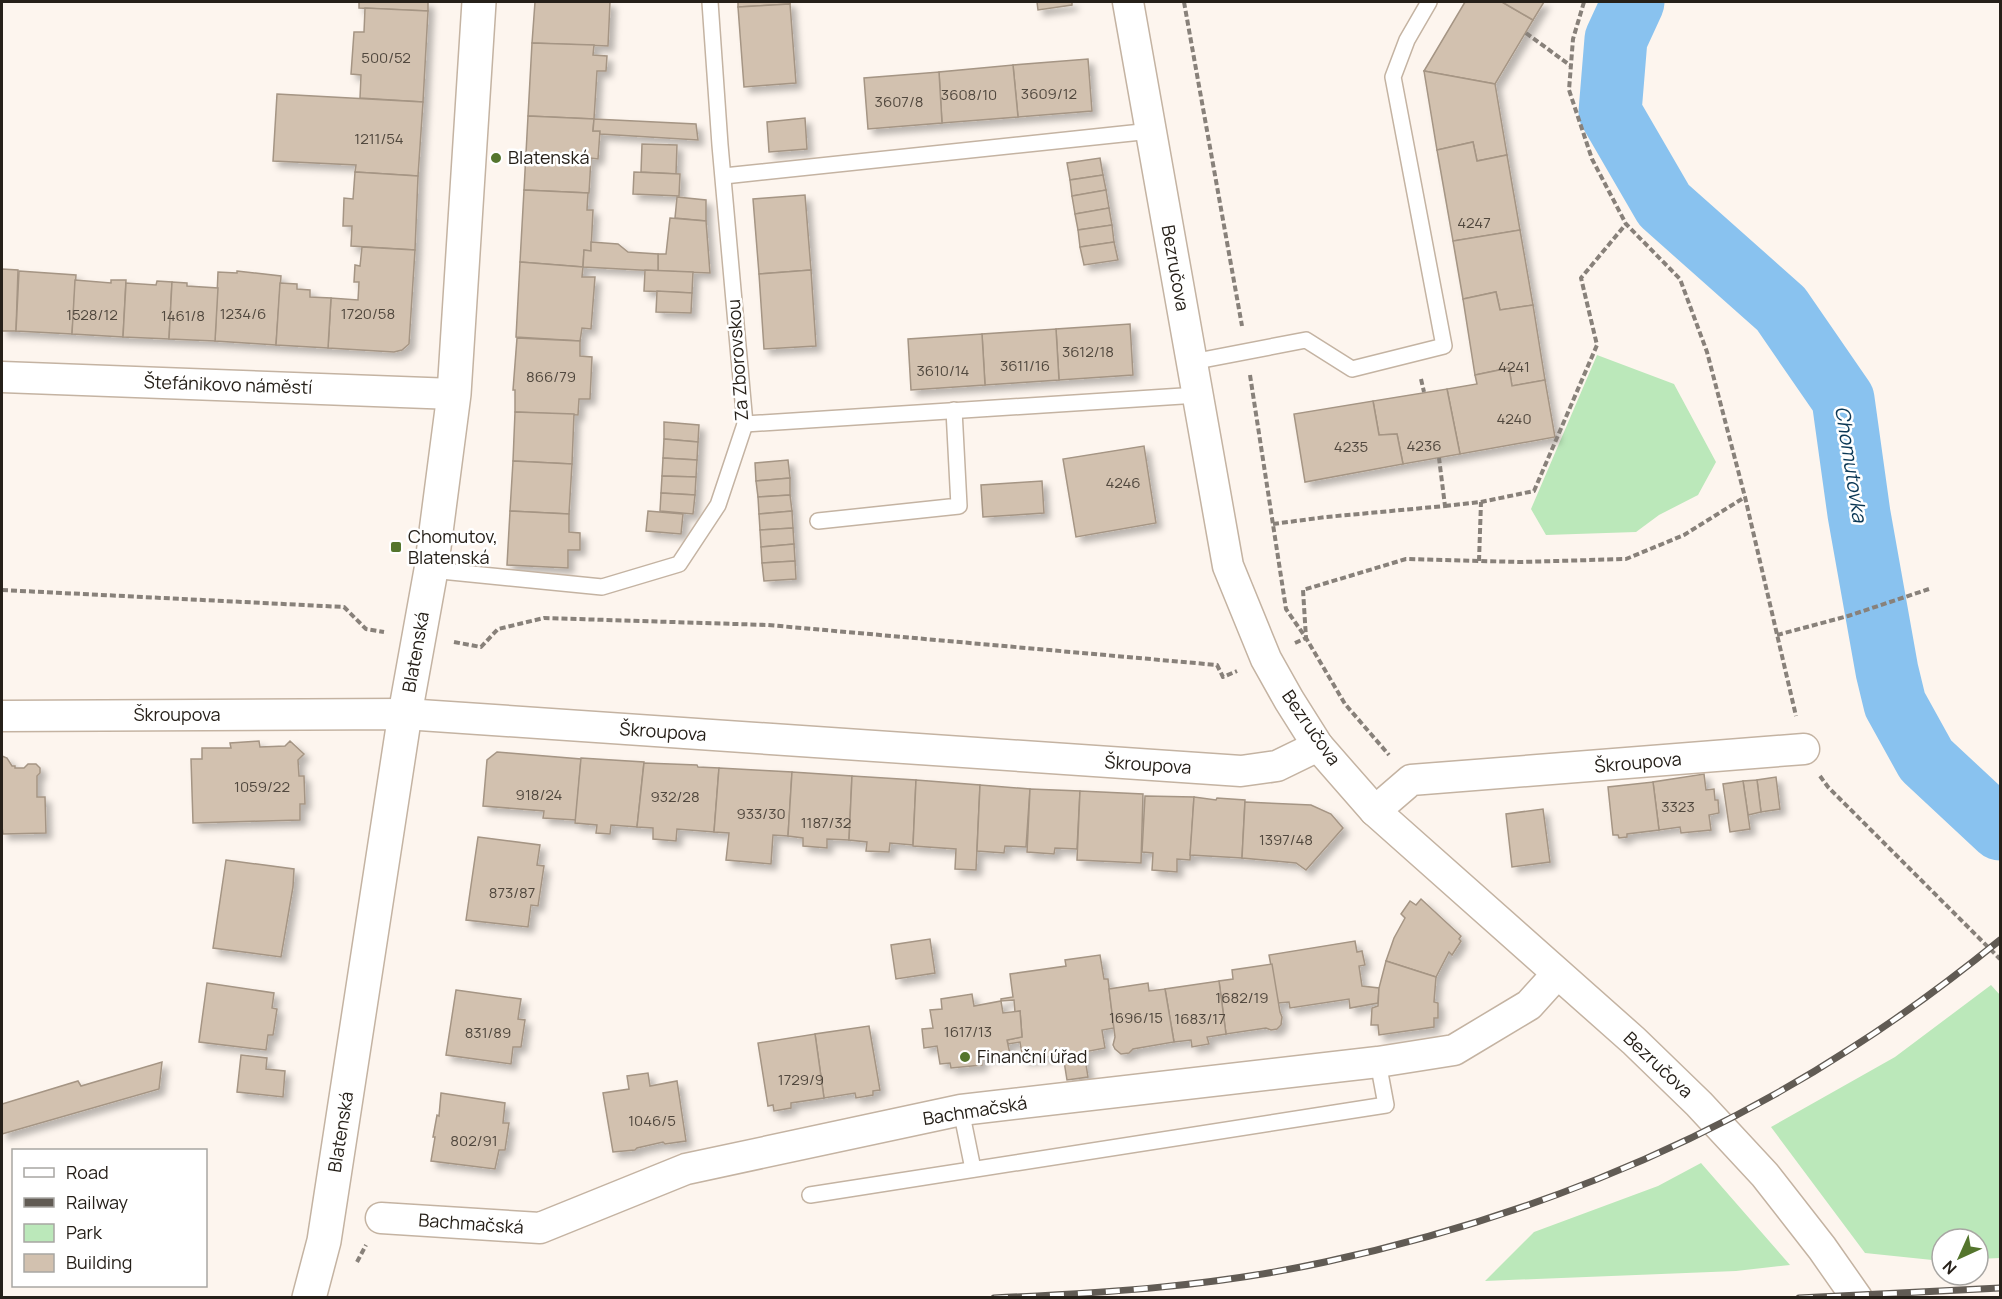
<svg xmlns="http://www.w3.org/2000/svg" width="2002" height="1299" font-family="Manrope,sans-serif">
<defs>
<filter id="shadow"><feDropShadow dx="5.5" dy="5.5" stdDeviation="3" flood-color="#0004"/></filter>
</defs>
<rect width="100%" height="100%" fill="#fdf5ee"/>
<!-- green -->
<g fill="#bbe8ba">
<path d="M1597 355 1674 384 1716 462 1698 495 1659 515 1636 532 1546 535 1531 509Z"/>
<path d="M1991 985 2000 995V1258L1978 1259V1239H1942V1261L1865 1253 1771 1127 1895 1057Z"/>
<path d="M1701 1163 1790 1265 1736 1271 1485 1281 1534 1232 1658 1186Z"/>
</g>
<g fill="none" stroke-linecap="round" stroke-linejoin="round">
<!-- river -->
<path stroke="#89c2ef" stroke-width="63" d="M1633 2 1616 39 1610 112 1664 205 1781 309 1843 399 1859 514 1887 671 1895 704 1926 760 2000 829"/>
</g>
<!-- building -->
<g fill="#d2c1af" stroke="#a59584" stroke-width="1.5" filter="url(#shadow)">
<path d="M359 2H428V11L359 8Z"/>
<path d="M535 2H610L608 46 532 43Z"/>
<path d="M738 2H790V4L738 7Z"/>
<path d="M1037 2H1072V5L1038 10Z"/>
<path d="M1465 2H1502L1533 20 1495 84 1424 71Z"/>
<path d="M1502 2H1544L1533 20Z"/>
<path d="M790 4 796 83 744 87 738 7Z"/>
<path d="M365 8 428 11 423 102 360 98 361 75 351 74 354 32H364Z"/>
<path d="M532 43 594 45 593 55 607 56 606 71H597L594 119 528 116Z"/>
<path d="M1088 59 1092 111 1018 117 1013 65Z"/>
<path d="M1013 65 1018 117 942 123 939 72Z"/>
<path d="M1424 71 1495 84 1507 155 1477 161 1473 142 1437 150Z"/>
<path d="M939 72 942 123 868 129 864 78Z"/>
<path d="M277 94 423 102 418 176 355 172 356 165 273 161Z"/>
<path d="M528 116 594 119 593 131H600L598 159 591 158 589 193 524 190Z"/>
<path d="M805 118 807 149 769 152 767 122Z"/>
<path d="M594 119 696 124 698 140 600 134V131H593Z"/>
<path d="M1473 142 1477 161 1507 155 1520 230 1453 241 1437 150Z"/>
<path d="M642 144 677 145 676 174 641 172Z"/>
<path d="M1100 158 1103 175 1070 180 1067 163Z"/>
<path d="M355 172 418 176 415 250 351 246 352 226H343L344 198 353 199Z"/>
<path d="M634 172 680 174 679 196 633 194Z"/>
<path d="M1103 175 1106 190 1072 196 1070 180Z"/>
<path d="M524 190 588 193 587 210H593L591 251 584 250 583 267 520 262Z"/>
<path d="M1106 190 1109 208 1075 214 1072 196Z"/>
<path d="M805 195 811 270 759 274 753 199Z"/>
<path d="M677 197 706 200V221L675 218Z"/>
<path d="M1109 208 1112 225 1078 230 1075 214Z"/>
<path d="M670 218 706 221 710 273 658 271V254H666Z"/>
<path d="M1112 225 1114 242 1080 247 1078 230Z"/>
<path d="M1520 230 1533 305 1500 310 1496 292 1463 299 1453 241Z"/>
<path d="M591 242 618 244 628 252 658 254V271L583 267 584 250 591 251Z"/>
<path d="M1114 242 1118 260 1084 265 1080 247Z"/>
<path d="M362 247 415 250 409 344 402 350 394 352 328 348 331 298 358 300 359 282H354L355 265 360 266Z"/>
<path d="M520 262 583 267 582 277H595L591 329 582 328 580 341 516 337Z"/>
<path d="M2 269 18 270 16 331H2Z"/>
<path d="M645 270 693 272 692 293 644 291Z"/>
<path d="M811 270 816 346 764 349 759 274Z"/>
<path d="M19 271 76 275 72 334 16 331Z"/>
<path d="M237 271 281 276 276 345 215 341 218 272 237 273Z"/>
<path d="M75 280 111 283V280H126L123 337 72 334Z"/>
<path d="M157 281 172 282 169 339 123 337 126 283 156 285Z"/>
<path d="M172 282 187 283V286L218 288 215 341 169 339Z"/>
<path d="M280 283 297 284V289L310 290V297L331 298 328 348 276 345Z"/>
<path d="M657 291 692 293 691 313 656 312Z"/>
<path d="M1496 292 1500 310 1533 305 1545 380 1512 386 1509 368 1475 375 1463 299Z"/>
<path d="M1130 324 1133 375 1059 380 1056 329Z"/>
<path d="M1056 329 1059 380 985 385 982 334Z"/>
<path d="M982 334 985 385 911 390 908 339Z"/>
<path d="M517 338 580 341V356L592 357 590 399H579L578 415 515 412V390H513Z"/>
<path d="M1509 368 1512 386 1545 380 1555 437 1460 454 1447 389 1477 384 1475 375Z"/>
<path d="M1447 389 1460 454 1403 464 1397 434 1379 435 1373 401Z"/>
<path d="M1373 401 1379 435 1397 434 1403 464 1305 482 1294 414Z"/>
<path d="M515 412 574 414 572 464 513 461Z"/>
<path d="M664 422 699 425 698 442 664 439Z"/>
<path d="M664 439 698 442 697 460 663 458Z"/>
<path d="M1144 446 1156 523 1076 537 1063 459Z"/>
<path d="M663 458 697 460 696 477 662 476Z"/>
<path d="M788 460 790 478 756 481 755 463Z"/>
<path d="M513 461 572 464 569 514 510 511Z"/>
<path d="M662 476 696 477 695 495 661 493Z"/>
<path d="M790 478V495L758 497 756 481Z"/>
<path d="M1042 481 1044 513 983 517 981 485Z"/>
<path d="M661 493 695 495 693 514 660 511Z"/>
<path d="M790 495 792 511 759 514 758 497Z"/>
<path d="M510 511 569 514V532L580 533V550H568V568L507 565Z"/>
<path d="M648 511 683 514 681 534 646 531Z"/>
<path d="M792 511 793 528 760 530 759 514Z"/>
<path d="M793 528 794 544 761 547 760 530Z"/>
<path d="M794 544 795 561 762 563 761 547Z"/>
<path d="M795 561 796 579 764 581 762 563Z"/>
<path d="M259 741 260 747 285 746 290 741 304 754 298 760 299 776H304L305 804H300V820L193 823 191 759H202V748H231L230 743Z"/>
<path d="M497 752 581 759 576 820 543 818 544 811 483 806 487 760Z"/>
<path d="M2 756 7 758 12 766H15V768H24L28 764H36L40 768V773L37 776V797H45L46 833 3 834 2 827Z"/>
<path d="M581 758 644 762 637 827 611 825 610 834 596 833 597 825 575 823Z"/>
<path d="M644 763 697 765 698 767 719 768 714 832 677 829 676 841 653 839V828L637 827Z"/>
<path d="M719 768 792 772 788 836 773 835 771 864 726 860 729 833 714 832Z"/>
<path d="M792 772 852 776 849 840 827 839V848L803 846V838L788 836Z"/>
<path d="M1704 774 1706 790 1714 789 1715 800H1718L1719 813 1709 815 1711 830 1681 833 1680 827 1659 830 1653 782Z"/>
<path d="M852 776 916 780 913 845 890 843 889 852 866 851 867 842 849 840Z"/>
<path d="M1776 777 1780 809 1761 812 1757 780Z"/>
<path d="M916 780 980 785 976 870 955 869 956 849 913 846Z"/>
<path d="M1757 780 1761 812 1748 815 1743 781Z"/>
<path d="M1743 781 1750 829 1730 832 1723 784Z"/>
<path d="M1653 782 1659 830 1627 834V837L1619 838 1618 835H1613L1608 787Z"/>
<path d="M980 785 1030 789 1026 847 1005 846 1004 853 977 851Z"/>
<path d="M1030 789 1080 791 1077 849 1055 848 1054 854 1027 852Z"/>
<path d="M1080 791 1143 794 1141 863 1077 860Z"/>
<path d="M1145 796 1194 797 1190 860 1177 859V872L1152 870 1153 853 1142 852Z"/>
<path d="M1194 797 1216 800 1217 798 1245 800 1242 858 1190 855Z"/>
<path d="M1245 802 1311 805 1331 814 1343 828 1306 870 1296 863 1242 858Z"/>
<path d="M1543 809 1550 862 1512 867 1506 814Z"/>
<path d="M478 837 540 845 537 865 544 866 538 906 531 905 528 927 466 920Z"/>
<path d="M226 860 294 869 293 887 281 957 213 948Z"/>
<path d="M1421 899 1461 936 1459 939 1461 941 1452 955 1449 952 1436 977 1386 961 1394 938 1405 918 1401 914 1410 901 1416 905Z"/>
<path d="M930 939 935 973 896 979 891 945Z"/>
<path d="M1355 941 1357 952 1362 951 1365 965 1359 966 1362 986 1379 988 1378 1003 1350 1008 1349 999 1290 1008 1289 1002 1278 1003 1269 955Z"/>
<path d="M1100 955 1104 979H1108L1114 1028 1102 1030 1105 1048 1084 1052 1088 1077 1067 1080 1063 1055 1023 1060 1020 1042 1008 1044 1007 1040 1022 1037 1020 1011 1015 1012 1014 1000 1001 1001V999L1013 997 1010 974 1066 966 1065 960Z"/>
<path d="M1386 961 1436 977 1434 1002 1438 1003V1018H1434V1027L1379 1035 1378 1025H1371L1372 1008 1378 1006 1379 988Z"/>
<path d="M1272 964 1280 1012 1282 1017 1281 1025 1277 1029 1271 1030 1266 1028 1226 1034 1219 981 1233 979 1232 970Z"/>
<path d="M1219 981 1226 1034 1207 1037 1209 1044 1192 1047 1191 1040 1174 1042 1165 989Z"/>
<path d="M207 983 274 993 272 1008 277 1009 273 1035H268L266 1050 199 1042Z"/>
<path d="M1148 983 1149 991 1165 989 1174 1042 1133 1049 1129 1053 1121 1054 1115 1049 1113 1045 1115 1037 1109 989Z"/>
<path d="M456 990 521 999 518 1019 525 1020 521 1047H513L511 1064 446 1055Z"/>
<path d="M972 994 974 1006 1001 1001 1003 1013 1020 1011 1022 1037 1007 1040 1010 1054 981 1058 982 1065 951 1068 950 1063 940 1064 937 1046 924 1048 922 1029 933 1028 930 1010 942 1009 941 999Z"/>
<path d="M869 1026 880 1090 873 1091V1095L856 1098 855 1093 824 1098 815 1034Z"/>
<path d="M815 1034 824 1098 791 1103V1108L774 1111 773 1105 768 1106 758 1043Z"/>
<path d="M241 1055 267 1058 266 1069 285 1071 283 1097 237 1092Z"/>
<path d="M162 1062 159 1089 2 1134V1104L78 1081 81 1086Z"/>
<path d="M648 1073 650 1086 677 1081 686 1141 665 1144 663 1142 637 1148 635 1150 613 1152 603 1093 629 1089 627 1076Z"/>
<path d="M441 1093 505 1103 503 1123H509L505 1150H499L495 1169 431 1161 435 1137H433L437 1115 439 1116Z"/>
</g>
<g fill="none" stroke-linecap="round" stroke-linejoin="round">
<!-- service casing -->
<g stroke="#c4b3a2" stroke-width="18">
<g id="service">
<path d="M724 176 1151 131"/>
<path d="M1192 362 1306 340 1352 369 1444 346 1393 77 1407 40 1429 2"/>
<path d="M745 424 1198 395"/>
<path d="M818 521 959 506 954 410"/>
<path d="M431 570 602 587 679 564 718 505 745 424 720 145 710 2"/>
<path d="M961 1110 973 1169"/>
<path d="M810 1195 1386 1105 1378 1062"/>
</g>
</g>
<!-- minor casing -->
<g stroke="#c4b3a2" stroke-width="33">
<g id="minor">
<path d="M1128 2 1228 566 1266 659 1289 700 1318 746 1375 811 1634 1041 1699 1104 1765 1175 1822 1248 1857 1298"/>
<path d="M2 377 454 394"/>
<path d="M2 716 405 714 1241 771 1277 766 1318 746"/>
<path d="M1375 811 1411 780 1804 749"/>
<path d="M381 1218 540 1228 686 1169 961 1110 1378 1062 1454 1050 1529 1005 1557 974"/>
</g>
</g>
<!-- tertiary casing -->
<g stroke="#c4b3a2" stroke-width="36">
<path id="tertiary" d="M309 1298 324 1241 405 714 431 570 454 394 479 2"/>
</g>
<!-- path -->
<g stroke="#88817a" stroke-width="4" stroke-dasharray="6 3" stroke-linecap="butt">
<path d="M1184 2 1242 326"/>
<path d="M1584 2 1573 39 1569 90 1592 159 1626 224 1680 279 1707 352 1745 497 1796 716"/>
<path d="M1526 33 1571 66"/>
<path d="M1250 375 1286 609 1306 638 1345 704 1389 755"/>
<path d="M1421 379 1424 392"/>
<path d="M1445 506 1481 502 1534 491 1597 345 1581 278 1626 224"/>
<path d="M1273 524 1326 517 1445 506 1439 458"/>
<path d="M1479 561 1481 502"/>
<path d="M2 590 344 607 366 629 384 632"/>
<path d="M1777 635 1848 616 1929 589"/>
<path d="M454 642 481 647 498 629 544 618 768 625 1217 665 1223 677 1237 671"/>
<path d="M1295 643 1306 638 1303 590 1406 559 1520 562 1626 559 1684 535 1745 497"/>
<path d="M1820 776 1828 787 2000 959"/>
<path d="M357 1262 366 1245"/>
</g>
<!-- service -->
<use href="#service" stroke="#fff" stroke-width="15"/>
<!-- minor -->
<use href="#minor" stroke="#fff" stroke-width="30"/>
<!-- tertiary -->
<use href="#tertiary" stroke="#fff" stroke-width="33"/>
<!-- rail casing -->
<g stroke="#615b54" stroke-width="7">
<g id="rail">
<path d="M994 1298C1105 1293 1216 1286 1325 1262 1510 1222 1691 1152 1850 1049 1902 1016 1952 979 2000 940"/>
<path d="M1799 1298 2000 1288"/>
</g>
</g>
<!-- rail -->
<use href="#rail" stroke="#fff" stroke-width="4.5" stroke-dasharray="14" stroke-linecap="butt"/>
</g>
<!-- markers -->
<g fill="#54752d" stroke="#fff" stroke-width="2">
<circle cx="496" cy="158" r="6"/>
<rect x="390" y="541" width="12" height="12" rx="3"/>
<circle cx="965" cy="1057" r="6"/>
</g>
<g text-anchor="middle" stroke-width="5" stroke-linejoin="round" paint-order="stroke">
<!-- number labels -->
<g font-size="15" fill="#51483e">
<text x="386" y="63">500/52</text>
<text x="1049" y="99">3609/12</text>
<text x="969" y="100">3608/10</text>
<text x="899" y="107">3607/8</text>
<text x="379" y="144">1211/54</text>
<text x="1474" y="228">4247</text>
<text x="243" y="319">1234/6</text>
<text x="368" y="319">1720/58</text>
<text x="92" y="320">1528/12</text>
<text x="183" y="321">1461/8</text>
<text x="1088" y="357">3612/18</text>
<text x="1025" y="371">3611/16</text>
<text x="1514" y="372">4241</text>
<text x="943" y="376">3610/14</text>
<text x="551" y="382">866/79</text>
<text x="1514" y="424">4240</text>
<text x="1424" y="451">4236</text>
<text x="1351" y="452">4235</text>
<text x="1123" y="488">4246</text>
<text x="262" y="792">1059/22</text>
<text x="539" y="800">918/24</text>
<text x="675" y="802">932/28</text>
<text x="1678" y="812">3323</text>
<text x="761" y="819">933/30</text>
<text x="826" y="828">1187/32</text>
<text x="1286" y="845">1397/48</text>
<text x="512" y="898">873/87</text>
<text x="1242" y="1003">1682/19</text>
<text x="1136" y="1023">1696/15</text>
<text x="1200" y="1024">1683/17</text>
<text x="968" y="1037">1617/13</text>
<text x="488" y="1038">831/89</text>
<text x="801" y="1085">1729/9</text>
<text x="652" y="1126">1046/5</text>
<text x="474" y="1146">802/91</text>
</g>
<!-- poi labels -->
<g font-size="18" fill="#262019" stroke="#fff" text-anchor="start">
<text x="508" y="164">Blatenská</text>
<text x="408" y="543">Chomutov,<tspan x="408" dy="21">Blatenská</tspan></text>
<text x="977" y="1063">Finanční úřad</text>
</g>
<!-- street labels -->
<g font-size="18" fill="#262019" stroke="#fff">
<text transform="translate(1175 268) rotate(80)" y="6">Bezručova</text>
<text transform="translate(738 360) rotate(-94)" y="6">Za Zborovskou</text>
<text transform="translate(228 385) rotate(2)" y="6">Štefánikovo náměstí</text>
<text transform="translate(416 652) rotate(-80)" y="6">Blatenská</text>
<text x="177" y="721">Škroupova</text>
<text transform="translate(1311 728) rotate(55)" y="6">Bezručova</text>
<text transform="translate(663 732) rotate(4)" y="6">Škroupova</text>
<text transform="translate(1638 763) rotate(-5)" y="6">Škroupova</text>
<text transform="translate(1148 765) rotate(4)" y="6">Škroupova</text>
<text transform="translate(1658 1065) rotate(43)" y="6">Bezručova</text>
<text transform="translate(975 1111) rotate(-9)" y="6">Bachmačská</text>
<text transform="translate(341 1132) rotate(-81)" y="6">Blatenská</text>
<text transform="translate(471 1224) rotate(4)" y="6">Bachmačská</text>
</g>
<!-- water labels -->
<g font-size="20" font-style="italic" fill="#0a3755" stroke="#fff">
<text transform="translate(1851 464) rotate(81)" y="7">Chomutovka</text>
</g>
</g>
<!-- border -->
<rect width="2002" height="1299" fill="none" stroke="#262019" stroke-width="6"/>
<!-- legend -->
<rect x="12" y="1149" width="195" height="138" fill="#ffffff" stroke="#a8a6a3" stroke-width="1.5"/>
<rect x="24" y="1168" width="30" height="9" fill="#ffffff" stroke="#a8a6a3" stroke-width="1.5"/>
<text x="66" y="1179" font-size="18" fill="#262019">Road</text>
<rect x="24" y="1198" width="30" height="9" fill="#615b54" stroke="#a8a6a3" stroke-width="1.5"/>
<text x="66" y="1209" font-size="18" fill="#262019">Railway</text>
<rect x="24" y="1224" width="30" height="18" fill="#bbe8ba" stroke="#a8a6a3" stroke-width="1.5"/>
<text x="66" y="1239" font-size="18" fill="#262019">Park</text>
<rect x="24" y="1254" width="30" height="18" fill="#d2c1af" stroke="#a8a6a3" stroke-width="1.5"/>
<text x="66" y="1269" font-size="18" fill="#262019">Building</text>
<!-- north arrow -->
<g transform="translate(1960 1257) rotate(225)"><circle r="28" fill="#ffffff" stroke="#a8a6a3" stroke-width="1.5"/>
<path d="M0-4.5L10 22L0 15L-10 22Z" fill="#54752d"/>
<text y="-9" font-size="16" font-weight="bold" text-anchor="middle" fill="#262019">N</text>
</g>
</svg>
